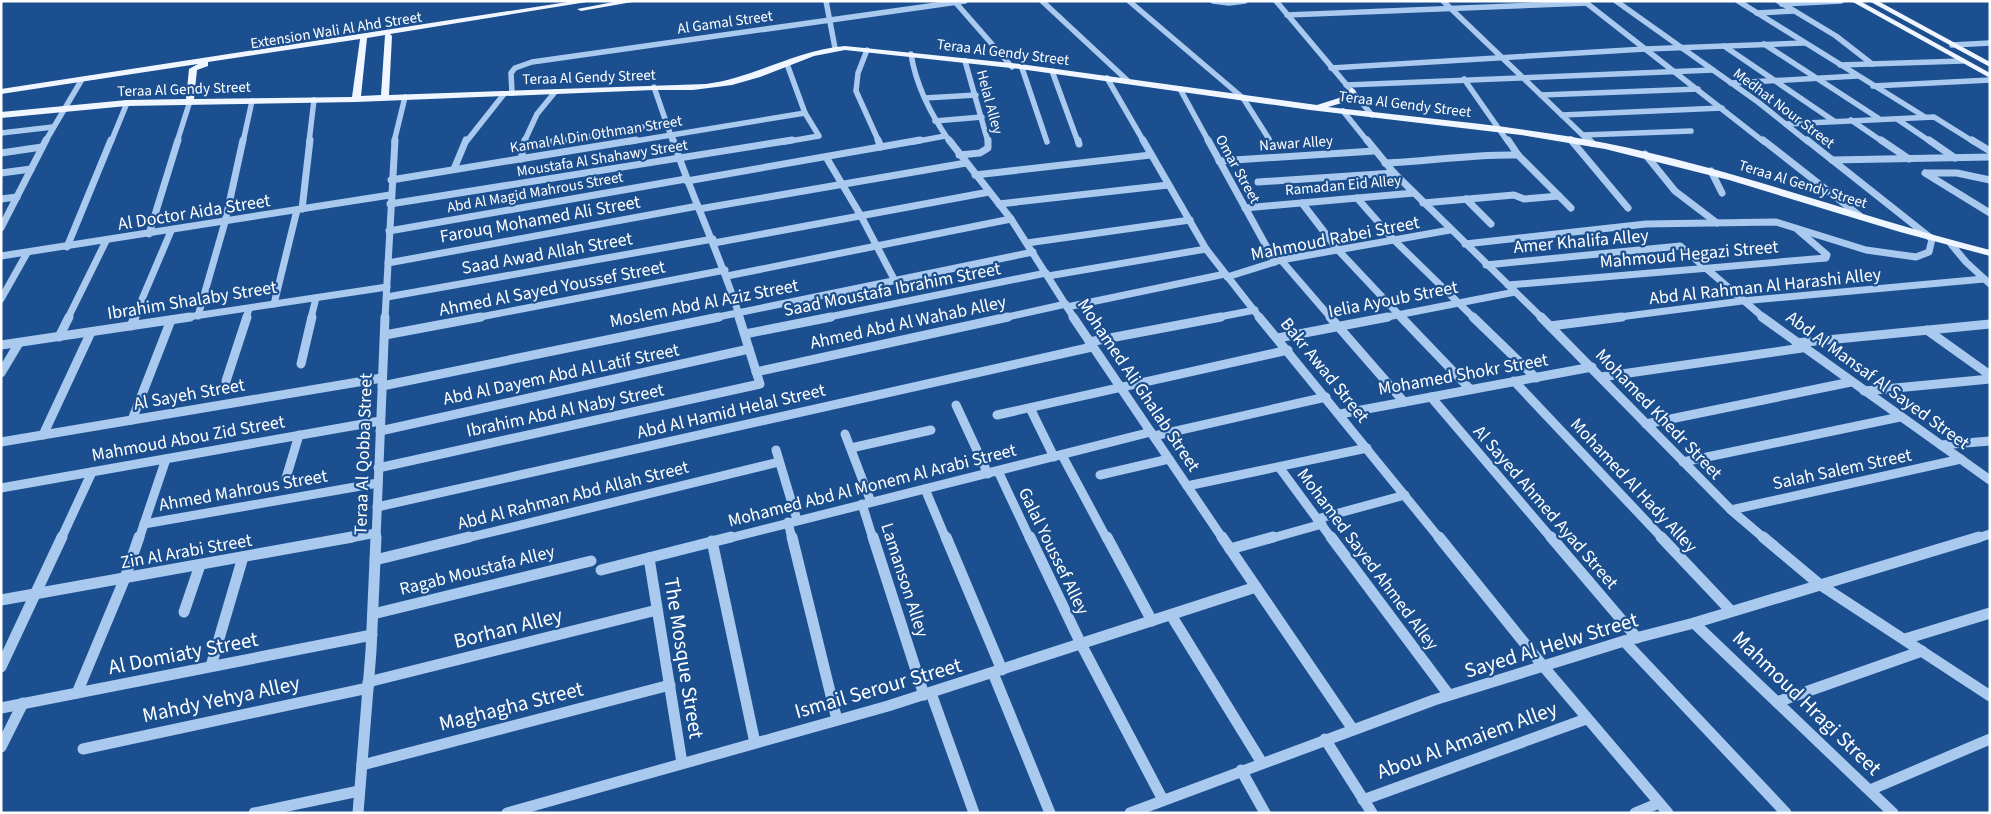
<svg xmlns="http://www.w3.org/2000/svg" width="1991" height="814" font-family="'Source Sans 3',sans-serif">
<rect width="100%" height="100%" fill="#1b4f8f"/>
<g fill="none" stroke-linecap="round" stroke-linejoin="round">
<!-- minor-far3 -->
<g stroke="#a9c9ee" stroke-width="5.5">
<path d="M826 1 835 48"/>
<path d="M1042 1 1128 81"/>
<path d="M1129 1 1243 98 1269 139"/>
<path d="M1213 1 1229 3 1245 1"/>
<path d="M1276 1 1372 115"/>
<path d="M1443 1 1590 142"/>
<path d="M1584 1 1764 142"/>
<path d="M1616 1 1758 102 1808 142"/>
<path d="M1738 1 1925 117"/>
<path d="M1778 1 1836 36 1872 64"/>
<path d="M956 3 1012 67"/>
<path d="M1782 4 1841 1"/>
<path d="M1757 13 1794 11"/>
<path d="M1287 15 1587 3"/>
<path d="M1764 44 1878 118"/>
<path d="M1952 45 1990 43"/>
<path d="M1724 46 1834 121"/>
<path d="M867 50 858 73 856 91 879 142"/>
<path d="M911 54C916 86 931 115 950 142"/>
<path d="M965 61 988 142"/>
<path d="M1840 65 1962 61"/>
<path d="M1022 68 1047 142"/>
<path d="M1331 68 1645 49 1804 43"/>
<path d="M1052 71 1078 142"/>
<path d="M1107 78 1144 142"/>
<path d="M1464 79 1508 142"/>
<path d="M1731 83 1857 76"/>
<path d="M1346 85 1713 70"/>
<path d="M1873 86 1990 80"/>
<path d="M654 87 673 142"/>
<path d="M1180 89 1209 142"/>
<path d="M512 93 511 73 515 68 532 62 965 1"/>
<path d="M1541 95 1698 89"/>
<path d="M925 98 976 95"/>
<path d="M1343 111 1368 142"/>
<path d="M1562 115 1722 108"/>
<path d="M1897 119 1931 142"/>
<path d="M1851 120 1883 142"/>
<path d="M935 121 982 117"/>
<path d="M1786 124 1934 117 1974 142"/>
<path d="M1 133 53 127"/>
<path d="M1583 135 1691 131"/>
<path d="M1570 139 1572 142"/>
<path d="M45 142 81 81"/>
<path d="M111 142 127 103"/>
<path d="M177 142 190 101"/>
<path d="M243 142 252 101"/>
<path d="M309 142 314 100"/>
<path d="M394 142 405 97"/>
<path d="M466 142 504 94"/>
<path d="M524 142 537 114 555 92"/>
<path d="M556 142 667 123"/>
<path d="M629 142 805 113"/>
<path d="M784 142 819 136 805 113 787 64"/>
<path d="M913 142 945 136"/>
</g>
<!-- minor-far2 -->
<g stroke="#a9c9ee" stroke-width="7">
<path d="M673 140C693 200 721 257 740 318"/>
<path d="M878 140 881 147"/>
<path d="M949 140 1011 219 1074 318"/>
<path d="M1078 140 1079 144"/>
<path d="M1143 140 1206 249 1260 318"/>
<path d="M1208 140 1275 262"/>
<path d="M1367 140 1394 173 1542 318"/>
<path d="M1508 140 1518 155 1571 208"/>
<path d="M1571 140 1628 208"/>
<path d="M1589 140 1592 143"/>
<path d="M1763 140 1860 216"/>
<path d="M1881 140 1909 159"/>
<path d="M1929 140 1955 158"/>
<path d="M1972 140 1990 151"/>
<path d="M547 143 563 140"/>
<path d="M1 153 42 147"/>
<path d="M1645 154 1675 191 1717 223"/>
<path d="M959 155 980 153 988 148V140"/>
<path d="M826 157 861 216 895 281"/>
<path d="M521 159 525 140"/>
<path d="M1832 160 1990 157"/>
<path d="M1219 161 1374 151"/>
<path d="M1385 163C1430 161 1473 154 1518 155"/>
<path d="M454 169 466 140"/>
<path d="M1711 171 1722 193"/>
<path d="M1 173 31 169"/>
<path d="M1925 173 1990 213"/>
<path d="M1926 173H1957L1990 180"/>
<path d="M975 175 1151 155"/>
<path d="M391 180 636 140"/>
<path d="M687 181 920 140"/>
<path d="M1258 182 1394 173"/>
<path d="M1357 198 1394 240 1474 318"/>
<path d="M1 199 17 197"/>
<path d="M1466 199 1491 224"/>
<path d="M1302 203 1338 250 1402 318"/>
<path d="M1423 203 1514 195 1524 199 1559 196"/>
<path d="M390 204 792 140"/>
<path d="M999 204 1168 185"/>
<path d="M1245 208 1414 193"/>
<path d="M302 209 310 140"/>
<path d="M699 209 966 163"/>
<path d="M1 228 46 140"/>
<path d="M389 231 686 179"/>
<path d="M149 234 178 140"/>
<path d="M714 243 989 192"/>
<path d="M1027 243 1190 220"/>
<path d="M1465 244 1646 224 1776 222 1866 250 1916 257 1929 252 1932 239 1807 140"/>
<path d="M1951 244 1966 262 1990 284"/>
<path d="M67 247 111 140"/>
<path d="M1 256 390 195"/>
<path d="M1281 260 1331 318"/>
<path d="M388 263 698 206"/>
<path d="M1486 265 1680 246 1764 318"/>
<path d="M727 276 1011 219"/>
<path d="M1048 276 1206 249"/>
<path d="M1227 277 1281 260 1450 230"/>
<path d="M1508 285 1826 258 1827 255 1798 230"/>
<path d="M387 297 713 239"/>
<path d="M1 299 27 253"/>
<path d="M274 304 297 210"/>
<path d="M1067 307 1225 274"/>
<path d="M198 316 225 222 243 140"/>
<path d="M68 318 106 241"/>
<path d="M134 318 171 231"/>
<path d="M181 318 387 287"/>
<path d="M246 318 249 309"/>
<path d="M311 318 316 298"/>
<path d="M385 318 395 140"/>
<path d="M475 318 725 270"/>
<path d="M713 318 1033 252"/>
<path d="M824 318 1046 273"/>
<path d="M1003 318 1066 304"/>
<path d="M1214 318 1255 310"/>
<path d="M1382 318 1515 292"/>
<path d="M1612 318 1742 301 1984 279"/>
</g>
<!-- minor-far1 -->
<g stroke="#a9c9ee" stroke-width="9">
<path d="M1073 317 1223 539"/>
<path d="M1259 317 1440 539"/>
<path d="M1330 317 1404 402"/>
<path d="M1401 317 1470 389"/>
<path d="M1473 317 1536 378"/>
<path d="M1541 317 1731 510 1765 539"/>
<path d="M1762 317 1990 480"/>
<path d="M131 326 135 317"/>
<path d="M1550 326 1622 317"/>
<path d="M1927 330 1990 375"/>
<path d="M745 334 831 317"/>
<path d="M385 335 481 317"/>
<path d="M59 337 69 317"/>
<path d="M1278 338 1388 317"/>
<path d="M1089 342 1221 317"/>
<path d="M1796 343 1990 324"/>
<path d="M1 345 190 317"/>
<path d="M301 364 312 317"/>
<path d="M756 372 1008 317"/>
<path d="M1 373 19 343"/>
<path d="M1601 377 1802 348"/>
<path d="M226 381 247 317"/>
<path d="M1514 381 1663 539"/>
<path d="M382 386 719 317"/>
<path d="M1864 391 1990 379"/>
<path d="M1431 397 1552 539"/>
<path d="M956 405 988 474"/>
<path d="M1030 408 1054 457"/>
<path d="M1340 414 1592 367"/>
<path d="M997 415 1288 350"/>
<path d="M132 420 171 320"/>
<path d="M1646 424 1851 382"/>
<path d="M380 431 749 349"/>
<path d="M845 434 871 502"/>
<path d="M43 435 91 332"/>
<path d="M1154 436 1326 397"/>
<path d="M1 442 382 378"/>
<path d="M1941 445 1990 441"/>
<path d="M851 448 931 430"/>
<path d="M776 450 797 520"/>
<path d="M1062 455 1107 539"/>
<path d="M1683 462 1900 417"/>
<path d="M1279 467 1332 539"/>
<path d="M378 468 760 384 739 317"/>
<path d="M998 471 1030 539"/>
<path d="M1100 475 1169 459"/>
<path d="M286 478 299 435"/>
<path d="M1187 486 1367 448"/>
<path d="M1 488 380 421"/>
<path d="M925 489 946 539"/>
<path d="M862 504 873 539"/>
<path d="M377 507 1092 347"/>
<path d="M1731 510 1961 459"/>
<path d="M1317 519 1405 495"/>
<path d="M788 522 792 539"/>
<path d="M144 524 378 483"/>
<path d="M61 539 92 472"/>
<path d="M139 539 166 459"/>
<path d="M345 539 376 533"/>
<path d="M376 539 385 317"/>
<path d="M463 539 779 462"/>
<path d="M726 539 1151 432"/>
<path d="M1269 539 1322 524"/>
<path d="M1975 539 1990 534"/>
</g>
<!-- minor -->
<g stroke="#a9c9ee" stroke-width="11">
<path d="M792 537 837 720"/>
<path d="M873 537 924 695"/>
<path d="M946 537 1002 670"/>
<path d="M1030 537 1081 644 1163 800"/>
<path d="M1107 537 1152 621"/>
<path d="M1222 537 1352 728"/>
<path d="M1331 537 1449 695"/>
<path d="M1439 537 1543 666 1668 813"/>
<path d="M1551 537 1637 638"/>
<path d="M1661 537 1731 611"/>
<path d="M1763 537 1819 584 1990 696"/>
<path d="M712 541 755 743"/>
<path d="M1230 549 1273 537"/>
<path d="M649 558 682 763"/>
<path d="M375 560 469 537"/>
<path d="M601 570 731 537"/>
<path d="M1 600 352 537"/>
<path d="M184 612 200 565"/>
<path d="M373 614 591 561"/>
<path d="M1171 615 1262 763"/>
<path d="M1694 623 1893 813"/>
<path d="M1905 639 1990 613"/>
<path d="M1624 641 1786 813"/>
<path d="M211 666 243 557"/>
<path d="M1 667 62 537"/>
<path d="M993 673 1050 813"/>
<path d="M368 682 657 610"/>
<path d="M77 693 125 578 139 537"/>
<path d="M931 693 974 813"/>
<path d="M1777 702 1922 651"/>
<path d="M1 708 372 635"/>
<path d="M1325 739 1372 813"/>
<path d="M1 747 23 703"/>
<path d="M83 749 368 688"/>
<path d="M362 765 670 685"/>
<path d="M1241 770 1265 813"/>
<path d="M1870 790 1990 739"/>
<path d="M1363 800 1586 719"/>
<path d="M254 813 359 791"/>
<path d="M358 813 371 651 376 537"/>
<path d="M507 813 888 706 1256 587"/>
<path d="M1130 813 1434 700 1624 641 1694 623 1979 537"/>
<path d="M1635 813 1659 803"/>
</g>
<!-- major -->
<g fill="#f0f6ff" fill-rule="evenodd">
<path d="M574 1H593L390 34 392 36 389 95 706 84C754 78 796 50 845 46L1020 64 1317 105 1339 98 1352 88 1356 91 1345 102 1328 107C1420 118 1513 125 1605 143 1735 169 1861 217 1990 250V256L1900 232 1729 180 1605 149 1521 135 1310 110 1020 69 845 50 814 56 760 77 732 85 693 90H654L356 102 127 106 1 118V112L127 100 186 99 189 69 198 64 1 94V89ZM385 35 381 95 361 96 367 38ZM360 39 352 97 194 99 197 70 208 66V62Z"/>
<path d="M619 1H638L581 11 577 9Z"/>
<path d="M1851 1H1860L1990 73V78Z"/>
<path d="M1869 1H1878L1990 62V67Z"/>
</g>
</g>
<g text-anchor="middle" stroke-width="4.5" stroke-linejoin="round" paint-order="stroke">
<!-- far-street labels -->
<g font-size="15" fill="#fff" stroke="#1b4f8f">
<text transform="translate(725 22) rotate(-8)" y="5">Al Gamal Street</text>
<text transform="translate(336 30) rotate(-9)" y="5">Extension Wali Al Ahd Street</text>
<text transform="translate(1003 52) rotate(7)" y="5">Teraa Al Gendy Street</text>
<text transform="translate(589 77) rotate(-2)" y="5">Teraa Al Gendy Street</text>
<text transform="translate(184 89) rotate(-2)" y="5">Teraa Al Gendy Street</text>
<text transform="translate(990 102) rotate(75)" y="5">Helal Alley</text>
<text transform="translate(1405 104) rotate(7)" y="5">Teraa Al Gendy Street</text>
<text transform="translate(1784 108) rotate(37)" y="5">Medhat Nour Street</text>
<text transform="translate(596 134) rotate(-9)" y="5">Kamal Al Din Othman Street</text>
<text transform="translate(1296 143) rotate(-4)" y="5">Nawar Alley</text>
<text transform="translate(602 158) rotate(-9)" y="5">Moustafa Al Shahawy Street</text>
<text transform="translate(1238 169) rotate(61)" y="5">Omar Street</text>
<text transform="translate(1803 184) rotate(17)" y="5">Teraa Al Gendy Street</text>
<text transform="translate(1343 185) rotate(-5)" y="5">Ramadan Eid Alley</text>
<text transform="translate(535 192) rotate(-10)" y="5">Abd Al Magid Mahrous Street</text>
</g>
<!-- street labels -->
<g font-size="18" fill="#fff" stroke="#1b4f8f">
<text transform="translate(194 212) rotate(-9)" y="6">Al Doctor Aida Street</text>
<text transform="translate(540 219) rotate(-10)" y="6">Farouq Mohamed Ali Street</text>
<text transform="translate(1335 238) rotate(-11)" y="6">Mahmoud Rabei Street</text>
<text transform="translate(1581 241) rotate(-5)" y="6">Amer Khalifa Alley</text>
<text transform="translate(547 253) rotate(-10)" y="6">Saad Awad Allah Street</text>
<text transform="translate(1689 254) rotate(-5)" y="6">Mahmoud Hegazi Street</text>
<text transform="translate(1765 286) rotate(-6)" y="6">Abd Al Rahman Al Harashi Alley</text>
<text transform="translate(552 288) rotate(-11)" y="6">Ahmed Al Sayed Youssef Street</text>
<text transform="translate(892 289) rotate(-11)" y="6">Saad Moustafa Ibrahim Street</text>
<text transform="translate(1393 299) rotate(-11)" y="6">Ielia Ayoub Street</text>
<text transform="translate(192 300) rotate(-9)" y="6">Ibrahim Shalaby Street</text>
<text transform="translate(704 303) rotate(-11)" y="6">Moslem Abd Al Aziz Street</text>
<text transform="translate(908 322) rotate(-12)" y="6">Ahmed Abd Al Wahab Alley</text>
<text transform="translate(1325 370) rotate(51)" y="6">Bakr Awad Street</text>
<text transform="translate(561 374) rotate(-12)" y="6">Abd Al Dayem Abd Al Latif Street</text>
<text transform="translate(1463 374) rotate(-10)" y="6">Mohamed Shokr Street</text>
<text transform="translate(1878 380) rotate(36)" y="6">Abd Al Mansaf Al Sayed Street</text>
<text transform="translate(1139 385) rotate(56)" y="6">Mohamed Ali Ghalab Street</text>
<text transform="translate(189 394) rotate(-10)" y="6">Al Sayeh Street</text>
<text transform="translate(565 410) rotate(-12)" y="6">Ibrahim Abd Al Naby Street</text>
<text transform="translate(731 411) rotate(-13)" y="6">Abd Al Hamid Helal Street</text>
<text transform="translate(1659 414) rotate(46)" y="6">Mohamed Khedr Street</text>
<text transform="translate(188 438) rotate(-10)" y="6">Mahmoud Abou Zid Street</text>
<text transform="translate(363 454) rotate(-88)" y="6">Teraa Al Qobba Street</text>
<text transform="translate(1842 469) rotate(-12)" y="6">Salah Salem Street</text>
<text transform="translate(872 485) rotate(-14)" y="6">Mohamed Abd Al Monem Al Arabi Street</text>
<text transform="translate(1634 485) rotate(47)" y="6">Mohamed Al Hady Alley</text>
<text transform="translate(243 490) rotate(-10)" y="6">Ahmed Mahrous Street</text>
<text transform="translate(573 495) rotate(-14)" y="6">Abd Al Rahman Abd Allah Street</text>
<text transform="translate(1546 507) rotate(49)" y="6">Al Sayed Ahmed Ayad Street</text>
<text transform="translate(186 551) rotate(-10)" y="6">Zin Al Arabi Street</text>
<text transform="translate(1054 551) rotate(64)" y="6">Galal Youssef Alley</text>
<text transform="translate(1368 559) rotate(53)" y="6">Mohamed Sayed Ahmed Alley</text>
<text transform="translate(477 570) rotate(-14)" y="6">Ragab Moustafa Alley</text>
<text transform="translate(905 580) rotate(72)" y="6">Lamanson Alley</text>
</g>
<!-- near-street labels -->
<g font-size="21" fill="#fff" stroke="#1b4f8f">
<text transform="translate(508 628) rotate(-14)" y="7">Borhan Alley</text>
<text transform="translate(1551 645) rotate(-17)" y="7">Sayed Al Helw Street</text>
<text transform="translate(183 653) rotate(-11)" y="7">Al Domiaty Street</text>
<text transform="translate(684 658) rotate(81)" y="7">The Mosque Street</text>
<text transform="translate(878 688) rotate(-16)" y="7">Ismail Serour Street</text>
<text transform="translate(221 699) rotate(-12)" y="7">Mahdy Yehya Alley</text>
<text transform="translate(1807 703) rotate(44)" y="7">Mahmoud Hragi Street</text>
<text transform="translate(511 706) rotate(-14)" y="7">Maghagha Street</text>
<text transform="translate(1467 740) rotate(-20)" y="7">Abou Al Amaiem Alley</text>
</g>
</g>
<!-- border -->
<rect width="1991" height="814" fill="none" stroke="#ffffff" stroke-width="5"/>
</svg>
